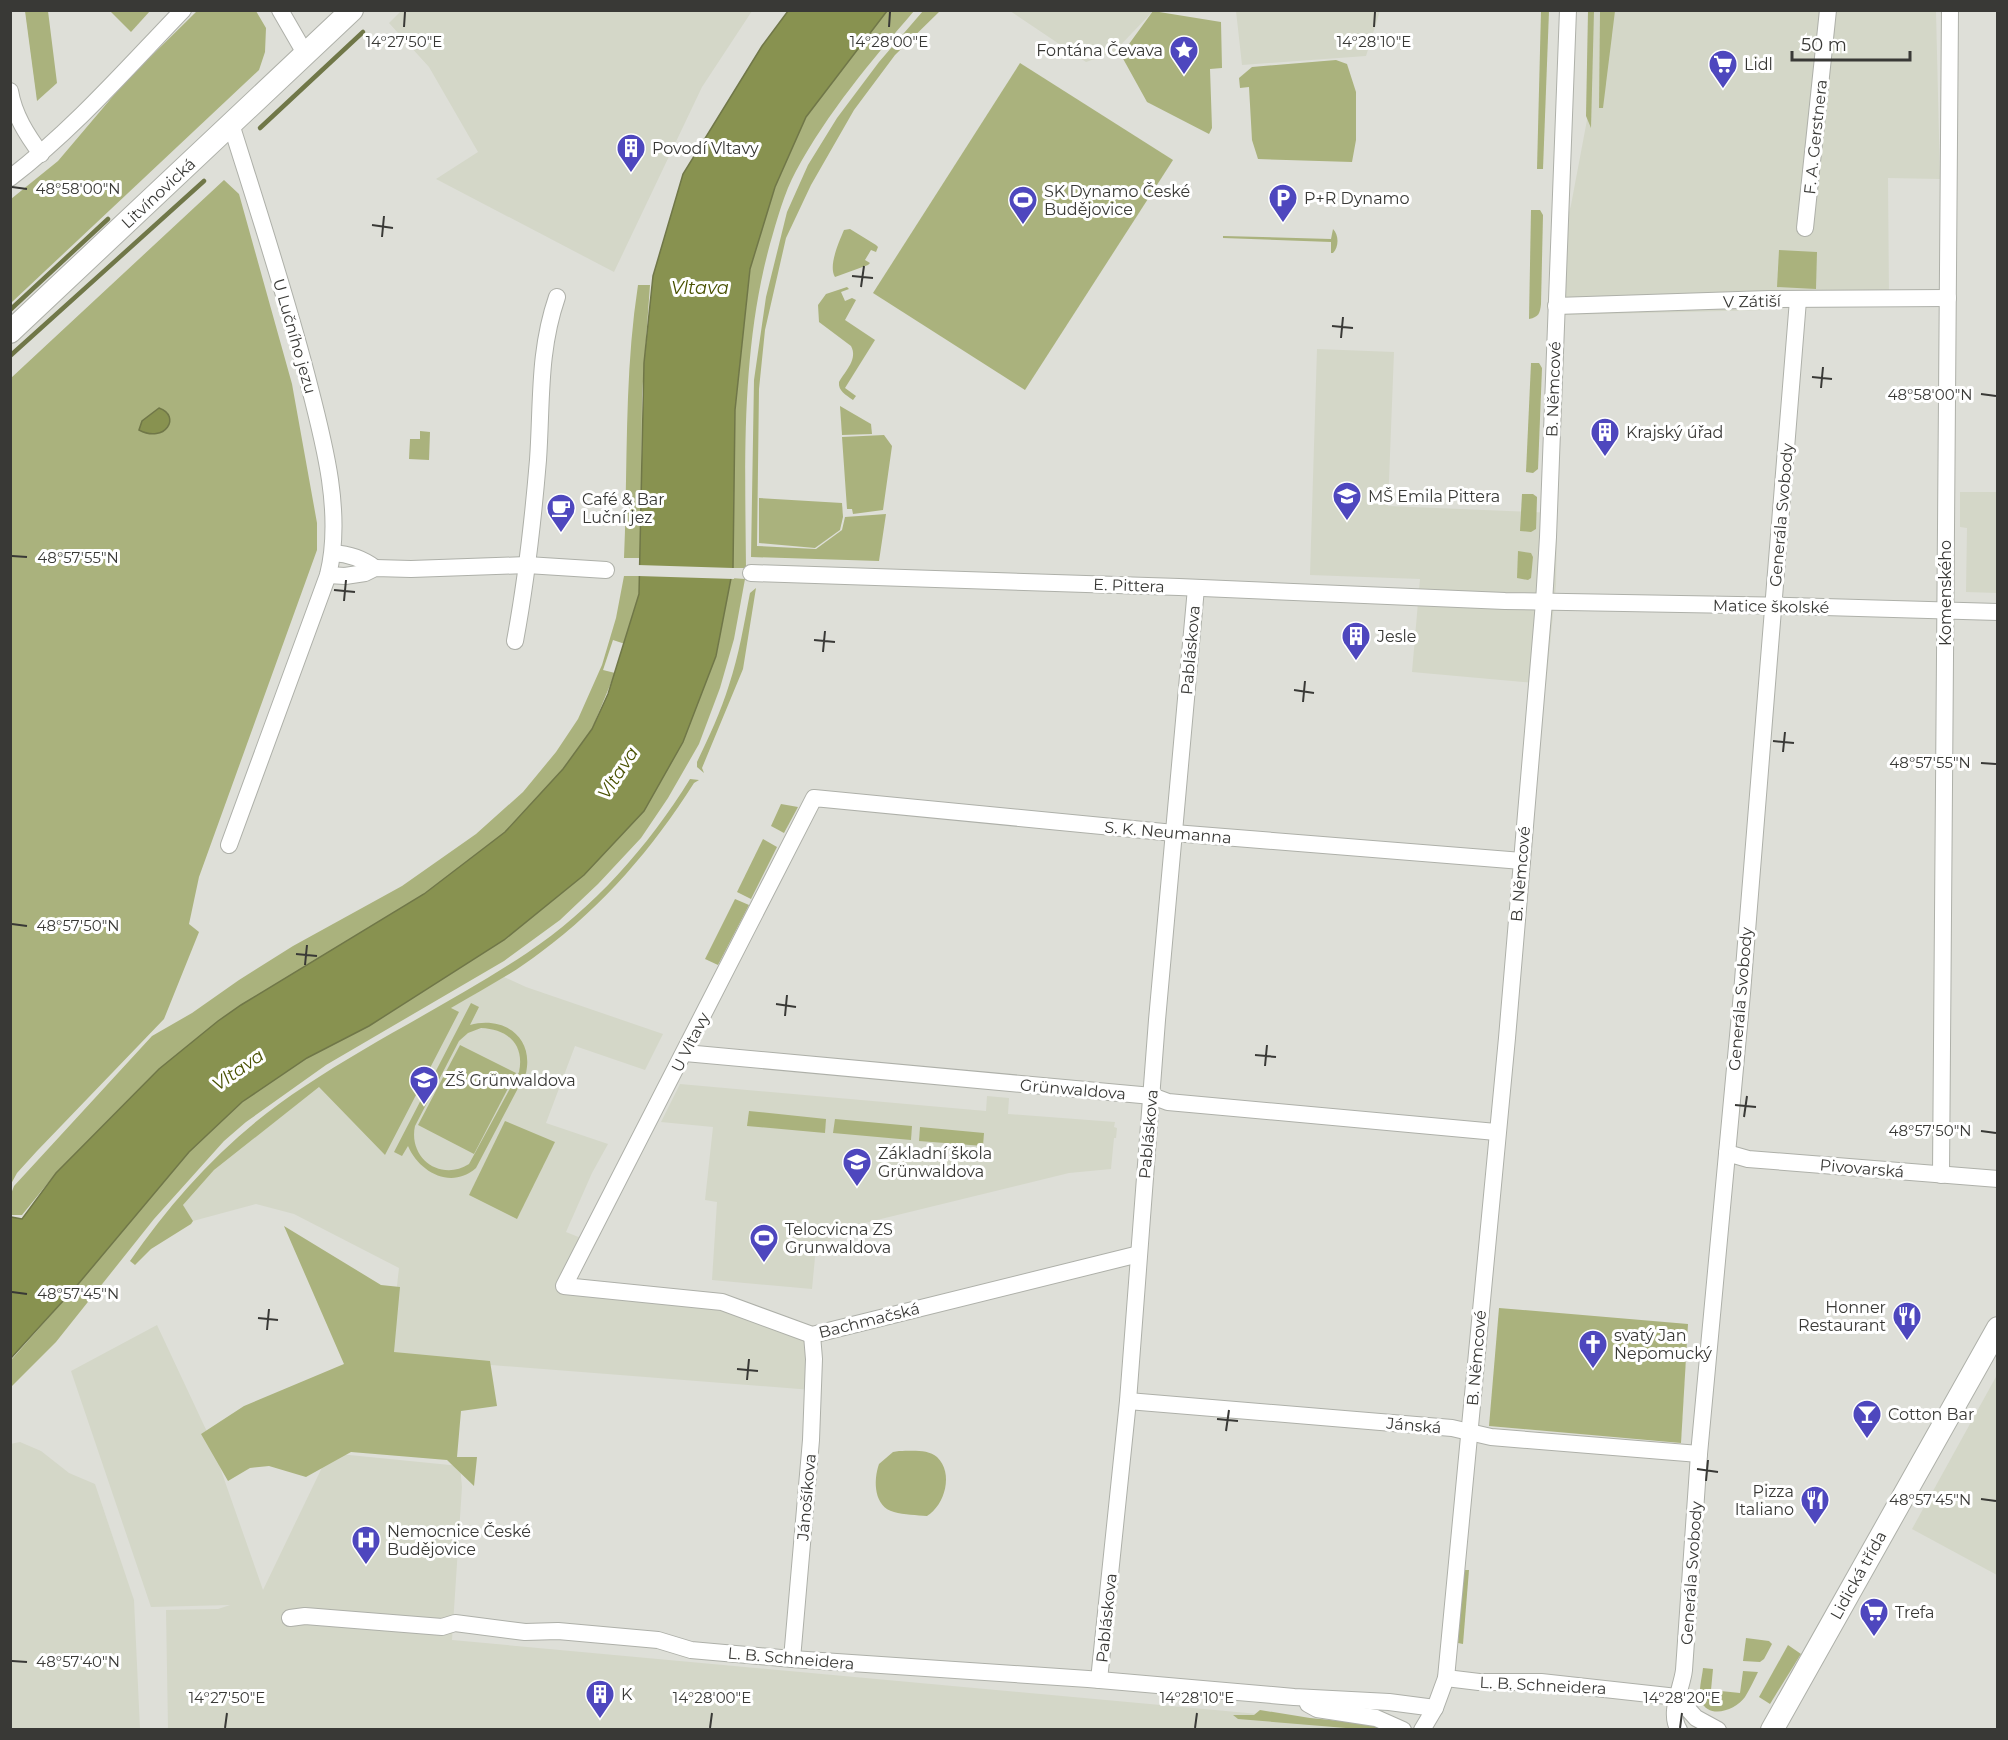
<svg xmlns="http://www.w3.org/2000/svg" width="2008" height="1740" font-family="Montserrat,sans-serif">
<rect width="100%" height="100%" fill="#dedfd8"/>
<!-- built -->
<g fill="#d4d7c8">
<path d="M402 10H752V11L702 87 614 272 436 179 478 152 429 67 389 23Z"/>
<path d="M1010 11 1153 10V11L1114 52 1086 62Z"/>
<path d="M1236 11 1380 10V11L1366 56 1242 65Z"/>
<path d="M1589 11H1936L1940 179 1888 178 1889 297 1766 295 1765 310 1561 315 1564 231 1571 205 1587 120Z"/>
<path d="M1317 349 1394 352 1388 506 1557 513 1556 585 1546 684 1412 672 1420 579 1310 575Z"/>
<path d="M1960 492H1997V593L1966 592 1967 528 1960 527Z"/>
<path d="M504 977 526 987 663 1034 645 1070 575 1046 546 1123 608 1144 592 1173 566 1232 586 1240 565 1286 722 1302 812 1335V1390L389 1357 399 1268 294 1214 256 1204 193 1221 183 1205 214 1170 329 1079Z"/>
<path d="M680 1084 986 1111 987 1096 1009 1098 1008 1114 1115 1122 1114 1127 1117 1128 1116 1138H1114L1111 1169 1069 1173 836 1230 825 1248 816 1247 812 1289 712 1280 717 1202 705 1200 713 1127 661 1122Z"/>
<path d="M157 1325 209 1436 263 1590 329 1453 460 1466 462 1487 452 1640 1345 1722 1348 1729H168L166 1610 218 1609 230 1605 151 1607 71 1371Z"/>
<path d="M1997 1375V1575L1912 1529Z"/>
<path d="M20 1442 41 1451 69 1473 95 1484 134 1600 140 1729H11L10 1444Z"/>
</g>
<!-- green -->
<g fill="#aab27d" fill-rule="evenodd">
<path d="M25 11H48L57 83 37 101Z"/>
<path d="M110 11H150L131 32Z"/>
<path d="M197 11H256L266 28 265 52 259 70 11 303V199L58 161 125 82Z"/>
<path d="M887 11H914C871 61 828 112 796 171 784 193 777 220 770 244 741 350 745 459 746 568H733L735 410 750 269 775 187 806 117Z"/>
<path d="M923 11H940L895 55 854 110 811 185 786 238 765 330 759 389 757 546 816 549 842 530 845 517 886 514 879 561 751 557 754 380 766 297 787 212 808 165 837 118 879 62Z"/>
<path d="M1153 11 1221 22 1222 68 1210 69 1212 128 1209 134 1147 102 1121 55Z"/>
<path d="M1541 11H1549L1543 169H1537Z"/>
<path d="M1588 11H1594L1591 128 1586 116Z"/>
<path d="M1600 11H1615L1603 108H1599Z"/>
<path d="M1336 60 1347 64 1356 92V140L1352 162 1258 159 1252 140 1249 87 1240 88 1239 78 1252 67Z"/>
<path d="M1020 63 1173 160 1025 390 873 293Z"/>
<path d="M224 180 239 194 292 384 317 523V550L199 877 189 924 199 932 164 1019 37 1151 17 1173 11 1184V378Z"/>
<path d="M1531 210H1540L1543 215 1541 304C1540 313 1539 317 1529 319Z"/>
<path d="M850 229 876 245 878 247 876 252 871 250 865 260 870 263 868 265 835 277C828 266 839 242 844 230Z"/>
<path d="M1333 229C1339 235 1339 247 1333 253H1331V242L1223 238V236L1331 239Z"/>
<path d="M1779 250 1817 252 1816 289 1777 287Z"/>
<path d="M638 285H650L642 395 641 558H624C628 467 624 375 638 285Z"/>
<path d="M847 287 849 289 841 292 845 301 852 298 856 300 845 320 875 340 845 388 856 396 853 400C846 395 838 391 839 382 846 370 858 359 851 346L819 322 818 305 826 294Z"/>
<path d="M1531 363H1539L1542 368 1538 469 1533 473 1526 472Z"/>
<path d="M840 406 871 424 872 434 842 435Z"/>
<path d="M420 431 430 432 429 460 409 459 410 439H420Z"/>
<path d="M884 435 892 446 883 510 853 514 852 509H847L842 437Z"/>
<path d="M1522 494H1533L1537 497 1536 529 1531 532 1520 531Z"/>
<path d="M759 498 842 503 843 517 840 530 815 548 759 543Z"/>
<path d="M1518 551 1531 553 1533 557 1531 578 1528 580 1517 578Z"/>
<path d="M624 576H641L639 594 625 644 613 640 603 670 615 673 592 729 563 769 505 832 424 894 159 1069 56 1173 22 1215H11V1194L14 1186 152 1036 192 1013 239 980 293 946 402 886 476 834 523 792 556 752 578 719 602 665 616 618Z"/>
<path d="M731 578 745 579 734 639 720 688 699 744 668 798 641 838 598 884 560 920 504 961 326 1065 246 1122 224 1141 154 1219 56 1342 11 1387V1360L74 1289 189 1152 242 1102 307 1058 369 1026 504 940 584 875 716 657Z"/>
<path d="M756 588 743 669 702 768 704 773 697 767V762C709 737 721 711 729 685 739 655 744 624 750 593Z"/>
<path d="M690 779 699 780 694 783C653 848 603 906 541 952 513 974 481 990 451 1008L459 1012 385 1155 319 1087 214 1170 183 1205 193 1221 191 1224 151 1249 135 1265 130 1261C177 1193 235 1131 305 1086 377 1038 455 1001 527 953 593 909 648 847 690 779Z"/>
<path d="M781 804 798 807 784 833 771 826Z"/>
<path d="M763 839 777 847 751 899 737 892Z"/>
<path d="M735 899 749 905 718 965 705 959Z"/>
<path d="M471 1003 479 1007 470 1025C503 1016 534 1036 526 1073L476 1168C451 1190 419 1172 408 1146L402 1156 394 1152ZM481 1028C507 1029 525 1044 519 1072L469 1164C441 1182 408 1158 415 1126L459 1041 468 1033Z"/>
<path d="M460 1045 516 1073 474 1154 418 1125Z"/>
<path d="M749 1111 826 1119 825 1133 747 1126Z"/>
<path d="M835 1119 912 1126 911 1140 833 1133Z"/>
<path d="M505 1121 555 1142 517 1219 469 1195Z"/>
<path d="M920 1127 984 1133 983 1146 919 1141Z"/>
<path d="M284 1226 381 1285 400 1287 394 1352 490 1361 497 1406 461 1411 457 1457H477L474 1486 447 1460 351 1452 306 1477 269 1466 250 1468 228 1481 201 1434 244 1406 344 1364Z"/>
<path d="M1499 1308 1688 1324 1681 1443 1489 1426Z"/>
<path d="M899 1451C911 1451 928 1449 937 1457 954 1473 945 1505 927 1516 917 1515 904 1515 894 1512 874 1507 873 1481 879 1464L893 1452Z"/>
<path d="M1464 1570H1469L1463 1644 1458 1643Z"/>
<path d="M1746 1638 1769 1641 1772 1644 1764 1659 1760 1662 1743 1661Z"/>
<path d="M1788 1645 1801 1654 1770 1704 1759 1697Z"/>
<path d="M1703 1668 1713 1669 1711 1690 1740 1693 1743 1671 1758 1672C1754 1680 1750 1689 1745 1697 1736 1710 1709 1720 1701 1701 1698 1691 1702 1678 1703 1668Z"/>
<path d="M1260 1710 1310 1718 1371 1724 1376 1727V1729H1358L1238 1719 1233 1715H1254Z"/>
</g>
<!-- water -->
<g fill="#889250" stroke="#707748" stroke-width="1.5">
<path d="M788 11H887L806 117 775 187 750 269 735 410 733 568 716 656 683 742 644 811 584 875 504 940 369 1026 307 1058 242 1102 189 1152 74 1289 11 1358V1217L22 1219 56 1173 159 1069 218 1021 241 1005 424 894 505 832 563 769 592 729 608 694 639 594 644 363 653 276 683 174 762 46Z"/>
<path d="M159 408C182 416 165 444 139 430L142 421Z"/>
</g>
<!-- pier -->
<path fill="#dedfd8" d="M638 565 733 568H736L734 579 638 576Z"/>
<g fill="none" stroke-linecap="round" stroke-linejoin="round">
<!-- stream -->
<g stroke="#707748" stroke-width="4.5">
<path d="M260 128 363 32"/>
<path d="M10 310 108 219"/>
<path d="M10 356 204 181"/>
</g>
<!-- street casing -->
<g stroke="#aeb0a9" stroke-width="18">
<g id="street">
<path d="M280 10 306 55"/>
<path d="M10 91C14 115 27 135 41 154"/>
<path d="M10 178C74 129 127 68 183 10"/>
<path d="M1805 228 1828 10"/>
<path d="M1556 306 1769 299 1948 298"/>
<path d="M333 553C349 554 362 558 375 568"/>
<path d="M751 573 1179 587 1505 601 1789 606 1998 612"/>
<path d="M328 575 345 576 365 573 375 568 411 569 527 565 606 570"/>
<path d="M515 641C526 582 533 520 538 460 542 403 538 352 557 297"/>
<path d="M229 845 328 575C344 511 322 435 306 373 284 289 257 207 231 124"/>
<path d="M685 1053 1152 1096 1168 1102 1496 1132"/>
<path d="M1727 1153 1748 1159 1998 1179"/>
<path d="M1941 1175 1950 10"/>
<path d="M1139 1254 812 1335 722 1302 564 1286 814 798 1174 833 1522 861"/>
<path d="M1128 1401 1452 1428 1491 1437 1699 1454"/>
<path d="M290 1618 305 1616 442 1627 455 1623 525 1632 558 1631 658 1640 691 1650 792 1659 1088 1679 1294 1697 1389 1702 1435 1708"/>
<path d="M792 1659 811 1440 814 1359 812 1335"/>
<path d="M1446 1678 1479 1682H1541L1677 1697"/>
<path d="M1099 1680 1128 1401 1157 1020 1196 588"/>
<path d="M1677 1697 1696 1718 1718 1730"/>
<path d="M1308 1704 1317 1709 1376 1718 1403 1730"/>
<path d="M1422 1730 1435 1708 1446 1678 1507 1038 1544 602 1548 537 1568 10"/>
<path d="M1679 1730C1668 1713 1682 1688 1684 1670L1699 1454 1742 993 1798 300"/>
</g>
</g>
<!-- secondary casing -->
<g stroke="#aeb0a9" stroke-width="24">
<g id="secondary">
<path d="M10 332 352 10"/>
<path d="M1772 1730 1998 1328"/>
</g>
</g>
<!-- street -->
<use href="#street" stroke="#fff" stroke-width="16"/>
<!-- secondary -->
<use href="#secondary" stroke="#fff" stroke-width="22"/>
</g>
<!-- ticks -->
<path fill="none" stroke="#393936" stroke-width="2" d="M404 27 405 12M889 27 890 12M1374 27 1375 12M12 187 27 189M372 225 393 228M382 237 384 216M852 276 873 278M861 287 864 266M1332 326 1353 328M1341 338 1343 317M1812 377 1832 379M1821 388 1823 367M1981 394 1996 396M12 556 27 557M334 590 355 592M344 601 346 580M814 640 835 642M823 652 825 631M1294 690 1314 693M1303 702 1305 681M1773 741 1794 743M1783 752 1785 732M1981 763 1996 764M12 924 27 926M296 954 317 956M305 965 307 945M776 1004 796 1007M785 1016 787 995M1255 1055 1276 1057M1265 1066 1267 1045M1735 1105 1756 1107M1744 1117 1747 1096M1981 1131 1996 1133M12 1292 27 1294M258 1318 278 1320M267 1330 269 1309M737 1369 758 1371M747 1380 749 1359M1217 1419 1238 1421M1226 1431 1229 1410M1697 1469 1718 1472M1706 1481 1708 1460M1981 1499 1996 1501M12 1661 27 1662M225 1728 227 1713M710 1728 712 1713M1195 1728 1197 1713M1680 1728 1682 1713"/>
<!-- icons -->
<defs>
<g id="sight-pin" transform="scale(1.5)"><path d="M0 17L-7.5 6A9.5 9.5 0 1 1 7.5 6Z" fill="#4e47be" stroke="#fff"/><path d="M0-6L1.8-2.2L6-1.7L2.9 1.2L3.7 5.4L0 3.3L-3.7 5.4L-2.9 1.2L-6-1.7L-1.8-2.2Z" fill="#fff"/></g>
<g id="supermarket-pin" transform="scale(1.5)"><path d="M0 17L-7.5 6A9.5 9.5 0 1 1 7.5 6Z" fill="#4e47be" stroke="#fff"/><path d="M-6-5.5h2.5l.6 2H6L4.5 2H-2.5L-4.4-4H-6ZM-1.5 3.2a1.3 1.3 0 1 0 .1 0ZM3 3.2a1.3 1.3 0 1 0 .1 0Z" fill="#fff"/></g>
<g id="building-pin" transform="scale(1.5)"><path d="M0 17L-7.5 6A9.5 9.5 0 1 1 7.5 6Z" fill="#4e47be" stroke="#fff"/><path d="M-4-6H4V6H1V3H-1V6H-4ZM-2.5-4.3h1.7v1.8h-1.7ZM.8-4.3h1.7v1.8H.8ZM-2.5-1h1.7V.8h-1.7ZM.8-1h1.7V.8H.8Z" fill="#fff"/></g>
<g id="parking-pin" transform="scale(1.5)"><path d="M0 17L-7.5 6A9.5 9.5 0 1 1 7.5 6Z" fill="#4e47be" stroke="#fff"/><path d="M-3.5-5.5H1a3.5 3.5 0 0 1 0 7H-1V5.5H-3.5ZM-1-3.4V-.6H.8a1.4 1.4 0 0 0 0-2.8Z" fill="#fff"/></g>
<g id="stadium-pin" transform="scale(1.5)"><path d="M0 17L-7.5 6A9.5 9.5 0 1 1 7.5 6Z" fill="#4e47be" stroke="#fff"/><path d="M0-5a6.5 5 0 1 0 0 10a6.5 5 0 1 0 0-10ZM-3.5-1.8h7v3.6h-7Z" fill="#fff"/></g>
<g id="school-pin" transform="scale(1.5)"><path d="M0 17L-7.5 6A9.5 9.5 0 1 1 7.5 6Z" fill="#4e47be" stroke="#fff"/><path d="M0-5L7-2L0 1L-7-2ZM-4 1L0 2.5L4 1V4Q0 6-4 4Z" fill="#fff"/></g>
<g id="cafe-pin" transform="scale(1.5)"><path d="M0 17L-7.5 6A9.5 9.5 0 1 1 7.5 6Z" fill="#4e47be" stroke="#fff"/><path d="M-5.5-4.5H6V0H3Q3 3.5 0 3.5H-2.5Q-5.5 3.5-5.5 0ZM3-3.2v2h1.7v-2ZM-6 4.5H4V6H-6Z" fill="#fff"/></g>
<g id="restaurant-pin" transform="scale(1.5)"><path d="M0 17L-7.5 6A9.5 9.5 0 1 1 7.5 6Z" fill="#4e47be" stroke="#fff"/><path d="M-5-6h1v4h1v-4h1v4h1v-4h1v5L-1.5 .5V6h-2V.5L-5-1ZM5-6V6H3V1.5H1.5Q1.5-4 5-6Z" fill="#fff"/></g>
<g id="church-pin" transform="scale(1.5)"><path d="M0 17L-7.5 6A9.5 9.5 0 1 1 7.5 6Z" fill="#4e47be" stroke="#fff"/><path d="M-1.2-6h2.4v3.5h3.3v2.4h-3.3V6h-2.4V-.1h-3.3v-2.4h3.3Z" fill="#fff"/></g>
<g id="bar-pin" transform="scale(1.5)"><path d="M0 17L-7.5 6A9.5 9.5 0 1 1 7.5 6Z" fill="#4e47be" stroke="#fff"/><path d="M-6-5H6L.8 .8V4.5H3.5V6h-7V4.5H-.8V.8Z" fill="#fff"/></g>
<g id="hospital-pin" transform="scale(1.5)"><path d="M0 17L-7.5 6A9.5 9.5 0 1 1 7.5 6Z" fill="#4e47be" stroke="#fff"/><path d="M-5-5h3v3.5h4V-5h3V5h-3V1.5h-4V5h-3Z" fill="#fff"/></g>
</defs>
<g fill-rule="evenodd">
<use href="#sight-pin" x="1184" y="50"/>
<use href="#supermarket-pin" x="1723" y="64"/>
<use href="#building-pin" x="631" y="148"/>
<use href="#parking-pin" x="1283" y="198"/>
<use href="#stadium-pin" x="1023" y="200"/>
<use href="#building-pin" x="1605" y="432"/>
<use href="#school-pin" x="1347" y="496"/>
<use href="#cafe-pin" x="561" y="508"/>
<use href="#building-pin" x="1356" y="636"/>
<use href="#school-pin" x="424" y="1080"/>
<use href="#school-pin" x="857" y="1162"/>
<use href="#stadium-pin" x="764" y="1238"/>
<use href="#restaurant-pin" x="1907" y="1316"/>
<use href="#church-pin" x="1593" y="1344"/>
<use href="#bar-pin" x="1867" y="1414"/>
<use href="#restaurant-pin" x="1815" y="1500"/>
<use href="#hospital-pin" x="366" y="1540"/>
<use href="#supermarket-pin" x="1874" y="1612"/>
<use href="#building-pin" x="600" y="1694"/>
</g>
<g text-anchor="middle" stroke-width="6" stroke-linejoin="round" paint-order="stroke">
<!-- poi labels -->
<g font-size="16" fill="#393936" stroke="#fff" text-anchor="start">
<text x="1163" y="56" text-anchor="end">Fontána Čevava</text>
<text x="1744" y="70">Lidl</text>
<text x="652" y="154">Povodí Vltavy</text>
<text x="1044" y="197">SK Dynamo České<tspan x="1044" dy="18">Budějovice</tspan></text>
<text x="1304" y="204">P+R Dynamo</text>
<text x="1626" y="438">Krajský úřad</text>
<text x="1368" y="502">MŠ Emila Pittera</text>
<text x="582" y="505">Café &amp; Bar<tspan x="582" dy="18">Luční jez</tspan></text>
<text x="1377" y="642">Jesle</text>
<text x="445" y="1086">ZŠ Grünwaldova</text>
<text x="878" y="1159">Základní škola<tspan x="878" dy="18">Grünwaldova</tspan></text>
<text x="785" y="1235">Telocvicna ZS<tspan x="785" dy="18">Grunwaldova</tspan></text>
<text x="1886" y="1313" text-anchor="end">Honner<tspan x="1886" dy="18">Restaurant</tspan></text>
<text x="1614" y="1341">svatý Jan<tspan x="1614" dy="18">Nepomucký</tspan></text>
<text x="1888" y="1420">Cotton Bar</text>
<text x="1794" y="1497" text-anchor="end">Pizza<tspan x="1794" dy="18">Italiano</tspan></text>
<text x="387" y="1537">Nemocnice České<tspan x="387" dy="18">Budějovice</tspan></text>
<text x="1895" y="1618">Trefa</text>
<text x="621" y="1700">K</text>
</g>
<!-- street labels -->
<g font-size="16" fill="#393936" stroke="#fff">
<text transform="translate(1815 137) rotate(-84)" y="6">F. A. Gerstnera</text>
<text transform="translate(158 193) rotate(-43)" y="6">Litvínovická</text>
<text transform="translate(1752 301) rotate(-1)" y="6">V Zátiší</text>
<text transform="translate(295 336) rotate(74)" y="6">U Lučního jezu</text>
<text transform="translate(1553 389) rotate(-88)" y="6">B. Němcové</text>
<text transform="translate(1781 515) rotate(-85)" y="6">Generála Svobody</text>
<text transform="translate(1129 585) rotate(2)" y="6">E. Pittera</text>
<text transform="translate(1945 593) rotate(-90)" y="6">Komenského</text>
<text transform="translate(1771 606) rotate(1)" y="6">Matice školské</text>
<text transform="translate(1190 650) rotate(-85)" y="6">Pabláskova</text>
<text transform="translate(1168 832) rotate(5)" y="6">S. K. Neumanna</text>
<text transform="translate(1520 874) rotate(-85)" y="6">B. Němcové</text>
<text transform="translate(1740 999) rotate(-85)" y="6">Generála Svobody</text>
<text transform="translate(690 1042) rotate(-63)" y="6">U Vltavy</text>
<text transform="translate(1073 1089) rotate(5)" y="6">Grünwaldova</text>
<text transform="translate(1148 1134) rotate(-85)" y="6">Pabláskova</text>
<text transform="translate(1862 1168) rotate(5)" y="6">Pivovarská</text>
<text transform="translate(869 1320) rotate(-14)" y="6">Bachmačská</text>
<text transform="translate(1476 1358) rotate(-85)" y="6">B. Němcové</text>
<text transform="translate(1414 1425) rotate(5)" y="6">Jánská</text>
<text transform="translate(806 1497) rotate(-85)" y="6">Jánošíkova</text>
<text transform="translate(1691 1573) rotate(-86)" y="6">Generála Svobody</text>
<text transform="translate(1858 1575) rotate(-61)" y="6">Lidická třída</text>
<text transform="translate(1106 1618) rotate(-84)" y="6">Pabláskova</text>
<text transform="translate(791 1658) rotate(5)" y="6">L. B. Schneidera</text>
<text transform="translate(1543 1685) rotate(3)" y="6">L. B. Schneidera</text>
</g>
<!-- water labels -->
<g font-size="18" font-style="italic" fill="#495100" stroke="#fff">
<text x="700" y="294">Vltava</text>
<text transform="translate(618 773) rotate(-57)" y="6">Vltava</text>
<text transform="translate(238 1070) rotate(-35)" y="6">Vltava</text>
</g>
</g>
<g font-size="15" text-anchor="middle" fill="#393936" stroke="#fff" stroke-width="6" stroke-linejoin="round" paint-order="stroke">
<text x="404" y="47">14°27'50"E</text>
<text x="889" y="47">14°28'00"E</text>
<text x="1374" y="47">14°28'10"E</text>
<text x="78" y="194">48°58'00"N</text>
<text x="1930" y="400">48°58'00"N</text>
<text x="78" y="563">48°57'55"N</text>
<text x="1930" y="768">48°57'55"N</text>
<text x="78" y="931">48°57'50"N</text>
<text x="1930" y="1136">48°57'50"N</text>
<text x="78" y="1299">48°57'45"N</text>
<text x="1930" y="1505">48°57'45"N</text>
<text x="78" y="1667">48°57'40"N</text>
<text x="227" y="1703">14°27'50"E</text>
<text x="712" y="1703">14°28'00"E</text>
<text x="1197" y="1703">14°28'10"E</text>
<text x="1682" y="1703">14°28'20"E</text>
</g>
<!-- border -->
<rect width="2008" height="1740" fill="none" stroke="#393936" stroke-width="24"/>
<!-- scale -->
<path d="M1792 51v9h118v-9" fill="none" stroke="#393936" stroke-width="3"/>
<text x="1801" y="51" font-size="18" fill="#393936" stroke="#ffffff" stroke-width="4.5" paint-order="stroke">50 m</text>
</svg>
